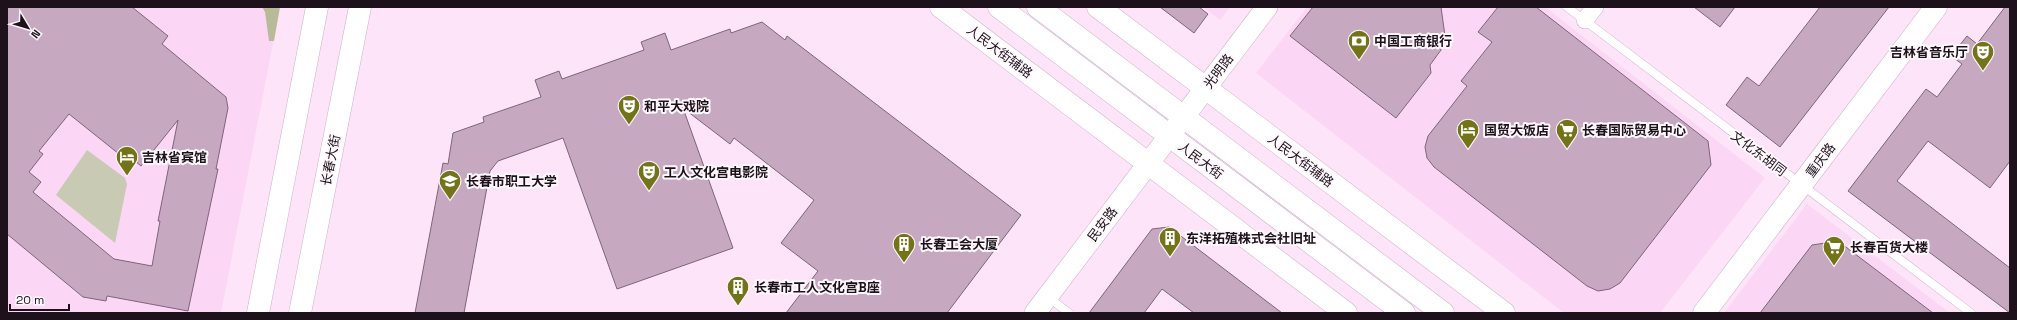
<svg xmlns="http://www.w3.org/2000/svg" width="2017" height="320" font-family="'Space Grotesk','Noto Sans SC',sans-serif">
<rect width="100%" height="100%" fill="#fde4f8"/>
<!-- built -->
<g fill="#fcd6f5">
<path d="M7 7H280L221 313H7Z"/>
<path d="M1203 7H1230L1220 20Z"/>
<path d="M1307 7H1545L1765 178 1660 313H1564L1256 73Z"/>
<path d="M1807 204 1950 313H1724Z"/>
</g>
<!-- green -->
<path fill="#c8cab3" d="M87 150 125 178 127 184 115 243 56 195Z"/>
<!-- forest -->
<path fill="#b8bb99" d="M262 7H280L274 41H269L265 12Z"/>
<!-- building -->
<g fill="#c6a9c1" stroke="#7f647a" fill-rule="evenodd">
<path d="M7 7H132L168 36 162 44 226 97 228 108 216 169H218L188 311 107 296 106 301 83 297 7 234ZM69 114 119 154 122 150 141 166 178 120 158 221H160L152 266 114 259 33 192 41 182 29 172 43 154 39 151Z"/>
<path d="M1160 7H1199L1208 14 1194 33Z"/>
<path d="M1313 7H1441L1445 36 1440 42 1441 50 1430 65 1431 73 1396 118 1290 36Z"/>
<path d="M1498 7H1536L1708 141 1711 165 1620 283 1610 289 1598 291 1587 286 1434 167 1427 158 1425 147 1428 136 1467 86 1461 81 1492 42 1478 32Z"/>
<path d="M1694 7H1735L1720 27Z"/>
<path d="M1820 7H1889L1780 147 1726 105 1747 77 1759 86Z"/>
<path d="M2005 7H2010V161L1990 188 1928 141 1897 181 2010 268V313L1848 191 1926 89 1937 97 1962 64 1951 56 1967 36 1977 44Z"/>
<path d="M762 22 785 40 787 36 1021 215 947 313H786L818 271 781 243 814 200 734 138 730 144 683 108 733 248 617 289 563 138 498 161 490 171 464 313H415L443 163 448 164 453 133 484 122 483 117 541 97 535 80 559 71 562 79 644 50 641 42 665 33 671 50 730 29 731 33Z"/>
<path d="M1169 227 1282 313H1194L1162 289 1144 313H1089L1152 229Z"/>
<path d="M1838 241 1933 313H1760L1812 245Z"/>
</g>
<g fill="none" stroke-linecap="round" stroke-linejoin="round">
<!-- service casing -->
<g stroke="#cfb1ca" stroke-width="9">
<g id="service">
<path d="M1567 7 1971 313"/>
<path d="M1048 297 1069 313"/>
</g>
</g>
<!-- minor casing -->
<g stroke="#cfb1ca" stroke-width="18">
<path id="minor" d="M1585 20 1595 7"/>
</g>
<!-- tertiary casing -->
<g stroke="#cfb1ca" stroke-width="22">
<path id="tertiary" d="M1035 313 1267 7"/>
</g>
<!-- secondary casing -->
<g stroke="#cfb1ca" stroke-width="23">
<g id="secondary">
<path d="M941 7 1346 313"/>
<path d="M1098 7 1504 313"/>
<path d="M1704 313 1936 7"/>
</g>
</g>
<!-- primary casing -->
<g stroke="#cfb1ca" stroke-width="23">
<g id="primary">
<path d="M999 7 1404 313"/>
<path d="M1038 7 1443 313"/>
<path d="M258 313 317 7"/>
<path d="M300 313 360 7"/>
</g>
</g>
<!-- service -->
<use href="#service" stroke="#fff" stroke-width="8"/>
<!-- minor -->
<use href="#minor" stroke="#fff" stroke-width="17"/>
<!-- tertiary -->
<use href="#tertiary" stroke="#fff" stroke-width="21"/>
<!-- secondary -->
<use href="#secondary" stroke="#fff" stroke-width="22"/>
<!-- primary -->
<use href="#primary" stroke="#fff" stroke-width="22"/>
</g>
<!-- icons -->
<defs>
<g id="bank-pin" transform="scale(1.15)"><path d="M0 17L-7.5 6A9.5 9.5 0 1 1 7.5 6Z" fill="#73741a" stroke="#fef8fd"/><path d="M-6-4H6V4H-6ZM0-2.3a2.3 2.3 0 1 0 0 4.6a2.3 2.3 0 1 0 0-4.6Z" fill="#fff"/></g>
<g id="theatre-pin" transform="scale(1.15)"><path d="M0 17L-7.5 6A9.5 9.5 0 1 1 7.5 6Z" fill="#73741a" stroke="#fef8fd"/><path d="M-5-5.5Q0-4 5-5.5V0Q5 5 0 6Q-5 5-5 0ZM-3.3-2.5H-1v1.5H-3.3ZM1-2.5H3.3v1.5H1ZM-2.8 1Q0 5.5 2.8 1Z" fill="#fff"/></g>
<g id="hotel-pin" transform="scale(1.15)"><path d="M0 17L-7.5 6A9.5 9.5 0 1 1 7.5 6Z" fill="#73741a" stroke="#fef8fd"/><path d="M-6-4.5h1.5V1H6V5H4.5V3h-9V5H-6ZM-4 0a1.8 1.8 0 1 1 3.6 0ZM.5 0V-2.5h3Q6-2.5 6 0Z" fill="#fff"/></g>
<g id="supermarket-pin" transform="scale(1.15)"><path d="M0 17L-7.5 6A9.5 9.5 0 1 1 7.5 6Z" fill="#73741a" stroke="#fef8fd"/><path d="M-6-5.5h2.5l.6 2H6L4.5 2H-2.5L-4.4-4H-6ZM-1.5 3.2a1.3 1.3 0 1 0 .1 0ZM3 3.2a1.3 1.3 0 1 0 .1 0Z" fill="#fff"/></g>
<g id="school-pin" transform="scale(1.15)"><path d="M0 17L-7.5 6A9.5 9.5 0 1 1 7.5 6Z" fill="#73741a" stroke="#fef8fd"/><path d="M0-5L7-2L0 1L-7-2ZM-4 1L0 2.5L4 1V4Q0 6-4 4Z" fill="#fff"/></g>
<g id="building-pin" transform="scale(1.15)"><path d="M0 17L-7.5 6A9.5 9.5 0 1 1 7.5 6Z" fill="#73741a" stroke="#fef8fd"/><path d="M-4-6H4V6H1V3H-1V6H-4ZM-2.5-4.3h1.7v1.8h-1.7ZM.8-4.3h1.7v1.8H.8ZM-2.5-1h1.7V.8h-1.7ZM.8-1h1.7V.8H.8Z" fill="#fff"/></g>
</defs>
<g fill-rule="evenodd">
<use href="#bank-pin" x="1359" y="41"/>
<use href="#theatre-pin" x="1983" y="52"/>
<use href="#theatre-pin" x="629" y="106"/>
<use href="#hotel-pin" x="1468" y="130"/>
<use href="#supermarket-pin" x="1567" y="130"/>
<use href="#hotel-pin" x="127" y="157"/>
<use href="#theatre-pin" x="649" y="172"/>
<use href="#school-pin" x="450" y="181"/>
<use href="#building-pin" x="1170" y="238"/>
<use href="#building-pin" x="904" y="244"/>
<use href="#supermarket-pin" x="1834" y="247"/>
<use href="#building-pin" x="738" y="287"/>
</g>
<g text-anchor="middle" stroke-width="4" stroke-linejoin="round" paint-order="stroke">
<!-- poi labels -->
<g font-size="13" font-weight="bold" fill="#1d121b" stroke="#fef8fd" text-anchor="start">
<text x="1374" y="46">中国工商银行</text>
<text x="1968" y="57" text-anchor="end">吉林省音乐厅</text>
<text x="644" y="111">和平大戏院</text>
<text x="1484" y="135">国贸大饭店</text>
<text x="1582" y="135">长春国际贸易中心</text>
<text x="142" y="162">吉林省宾馆</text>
<text x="664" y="177">工人文化宫电影院</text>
<text x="466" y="186">长春市职工大学</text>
<text x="1186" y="243">东洋拓殖株式会社旧址</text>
<text x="920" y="249">长春工会大厦</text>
<text x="1850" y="252">长春百货大楼</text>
<text x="754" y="292">长春市工人文化宫B座</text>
</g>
<!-- street labels -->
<g font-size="13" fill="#1d121b" stroke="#fef8fd">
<text transform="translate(1000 51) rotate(37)" y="5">人民大街辅路</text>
<text transform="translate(1218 71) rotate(-53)" y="5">光明路</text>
<text transform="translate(1759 153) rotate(37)" y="5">文化东胡同</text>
<text transform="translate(330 160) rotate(-79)" y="5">长春大街</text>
<text transform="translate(1201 160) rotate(37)" y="5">人民大街</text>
<text transform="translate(1301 160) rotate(37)" y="5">人民大街辅路</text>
<text transform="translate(1820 160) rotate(-53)" y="5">重庆路</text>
<text transform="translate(1102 224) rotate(-53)" y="5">民安路</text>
</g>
</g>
<!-- border -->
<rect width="2017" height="320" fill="none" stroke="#1d121b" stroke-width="16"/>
<!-- north arrow -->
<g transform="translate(28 28) rotate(128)" stroke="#fef8fd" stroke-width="3" paint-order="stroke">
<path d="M0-3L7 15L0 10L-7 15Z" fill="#1d121b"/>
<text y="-6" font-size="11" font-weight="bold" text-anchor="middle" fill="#1d121b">N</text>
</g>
<!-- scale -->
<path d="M10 304v6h59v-6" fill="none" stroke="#1d121b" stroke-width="2"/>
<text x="16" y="304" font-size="12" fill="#1d121b" stroke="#fef8fd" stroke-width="3" paint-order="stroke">20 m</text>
</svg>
